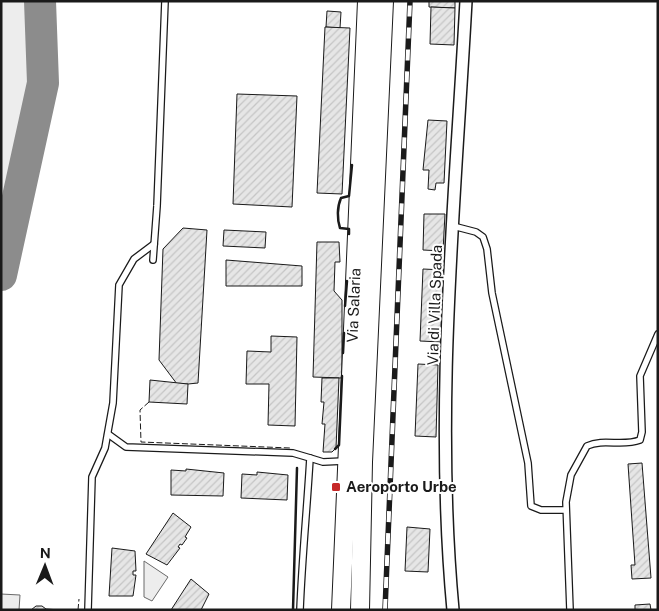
<svg xmlns="http://www.w3.org/2000/svg" width="659" height="611" font-family="'Public Sans',sans-serif">
<defs>
<pattern id="building-hatch" width="6" height="6" patternUnits="userSpaceOnUse" patternTransform="scale(1.25)"><rect width="6" height="6" fill="#e6e6e6"/><path d="M-1 1l2-2M0 6l6-6M5 7l2-2" fill="none" stroke="#c5c5c5"/></pattern>
</defs>
<rect width="100%" height="100%" fill="#fff"/>
<!-- built -->
<g fill="#ededed" stroke="#6a6a6a">
<path d="M1 1H27L30 43 28 90 1 216Z"/>
<path d="M144 561 168 577 152 601 144 597Z"/>
<path d="M1 594 20 595 19 610H1Z"/>
</g>
<g fill="none" stroke-linecap="round" stroke-linejoin="round">
<!-- taxiway -->
<path stroke="#8c8c8c" stroke-width="32" d="M1 275 43 83 40 1"/>
</g>
<!-- building -->
<g fill="url(#building-hatch)" stroke="#1a1a1a">
<path d="M429 1H455V8L429 7Z"/>
<path d="M431 7 455 8 454 45 430 44Z"/>
<path d="M327 11 341 12 340 28 326 27Z"/>
<path d="M325 27 350 28 342 194 317 193Z"/>
<path d="M237 94 297 96 292 207 233 204Z"/>
<path d="M428 120 447 121 444 183H436L435 190 428 189 429 170H423Z"/>
<path d="M424 214H445L443 251 423 250Z"/>
<path d="M183 228 207 230 198 383 188 384H177L159 360 163 249Z"/>
<path d="M224 230 266 232 265 248 223 246Z"/>
<path d="M317 242H339L340 262H335L334 291 342 300V378L313 377Z"/>
<path d="M226 260 302 266V286H226Z"/>
<path d="M423 269 444 270 441 342 420 341Z"/>
<path d="M271 336 297 337 295 426 268 425 269 384H246L247 351 271 352Z"/>
<path d="M418 364 438 365 436 437 415 436Z"/>
<path d="M322 378H339L336 448 332 452H323L325 424H322L324 402H321Z"/>
<path d="M150 380 188 384 187 404 149 402Z"/>
<path d="M642 463 651 578 632 579 631 565H635L628 464Z"/>
<path d="M186 469 224 473 223 496 171 495V470L186 471Z"/>
<path d="M257 472 288 475 287 500 241 498 242 474 257 475Z"/>
<path d="M173 513 191 527 185 537 187 538 182 545 180 544 178 547 180 548 167 565 146 554Z"/>
<path d="M407 527 430 529 428 572 405 571Z"/>
<path d="M112 548 135 551 136 571H133V575H136L133 596H109Z"/>
<path d="M191 579 209 594 201 610H171Z"/>
<path d="M650 604 651 610H635V605Z"/>
<path d="M36 606H42L46 609 60 610H31Z"/>
</g>
<g fill="none" stroke-linecap="round" stroke-linejoin="round">
<!-- service casing -->
<g stroke="#1a1a1a" stroke-width="8">
<g id="service">
<path d="M453 226 476 232 483 237 487 249 492 293 528 463 531 506 541 510H566"/>
<path d="M153 260 157 206 165 1"/>
<path d="M108 434 126 447 293 453 310 458C307 509 302 559 300 610"/>
<path d="M310 458 323 462 344 461"/>
<path d="M88 610 92 477 105 448 113 403 119 285 134 259 154 244"/>
<path d="M570 610 566 502 571 475 587 446C604 438 622 447 640 440L642 432 640 376 658 334"/>
</g>
</g>
<!-- minor casing -->
<g stroke="#1a1a1a" stroke-width="14">
<path id="minor" d="M453 610C434 407 455 204 466 1"/>
</g>
<!-- primary casing -->
<g stroke="#1a1a1a" stroke-width="20">
<g id="primary">
<path id="s1" d="M341 610 367 1"/>
<path d="M360 610 363 462 384 1"/>
</g>
</g>
<!-- service -->
<use href="#service" stroke="#fff" stroke-width="5.5"/>
<!-- minor -->
<use href="#minor" stroke="#fff" stroke-width="11"/>
<!-- primary -->
<use href="#primary" stroke="#fff" stroke-width="18"/>
<!-- rail casing -->
<g stroke="#1a1a1a" stroke-width="5.5">
<path id="rail" d="M385 610 410 1"/>
</g>
<!-- rail -->
<use href="#rail" stroke="#fff" stroke-width="4" stroke-dasharray="11" stroke-linecap="butt"/>
<!-- fence -->
<g stroke="#1a1a1a" stroke-width="1" stroke-dasharray="6 2.5" stroke-linecap="butt">
<path d="M149 402 140 410 141 442 290 448"/>
<path d="M78 610 79 599"/>
</g>
<!-- wall -->
<g stroke="#1a1a1a" stroke-width="2.5">
<path d="M349 234V229L340 228C337 219 337 207 341 198L349 196 352 165"/>
<path d="M345 306 347 281"/>
<path d="M343 353 344 333"/>
<path d="M335 449 339 445 342 376"/>
<path d="M293 610 297 468"/>
</g>
</g>
<!-- markers -->
<rect fill="#c62828" stroke="#fff" stroke-width="2" x="331" y="482" width="10" height="10" rx="2.5"/>
<g text-anchor="middle" stroke-width="4" stroke-linejoin="round" paint-order="stroke">
<!-- street labels -->
<g font-size="15" fill="#1a1a1a" stroke="#fff">
<text transform="translate(435 305) rotate(-88)" y="5">Via di Villa Spada</text>
<text dy="5" stroke="none"><textPath href="#s1" startOffset="305">Via Salaria</textPath></text>
</g>
<!-- poi labels -->
<g font-size="15" font-weight="bold" fill="#1a1a1a" stroke="#fff" text-anchor="start">
<text x="346" y="492">Aeroporto Urbe</text>
</g>
</g>
<!-- border -->
<rect width="659" height="611" fill="none" stroke="#1a1a1a" stroke-width="5"/>
<!-- north arrow -->
<g transform="translate(45 566) rotate(1)" stroke="#ffffff" stroke-width="4" paint-order="stroke">
<path d="M0-4L9 19L0 12L-9 19Z" fill="#1a1a1a"/>
<text y="-8" font-size="14" font-weight="bold" text-anchor="middle" fill="#1a1a1a">N</text>
</g>
</svg>
